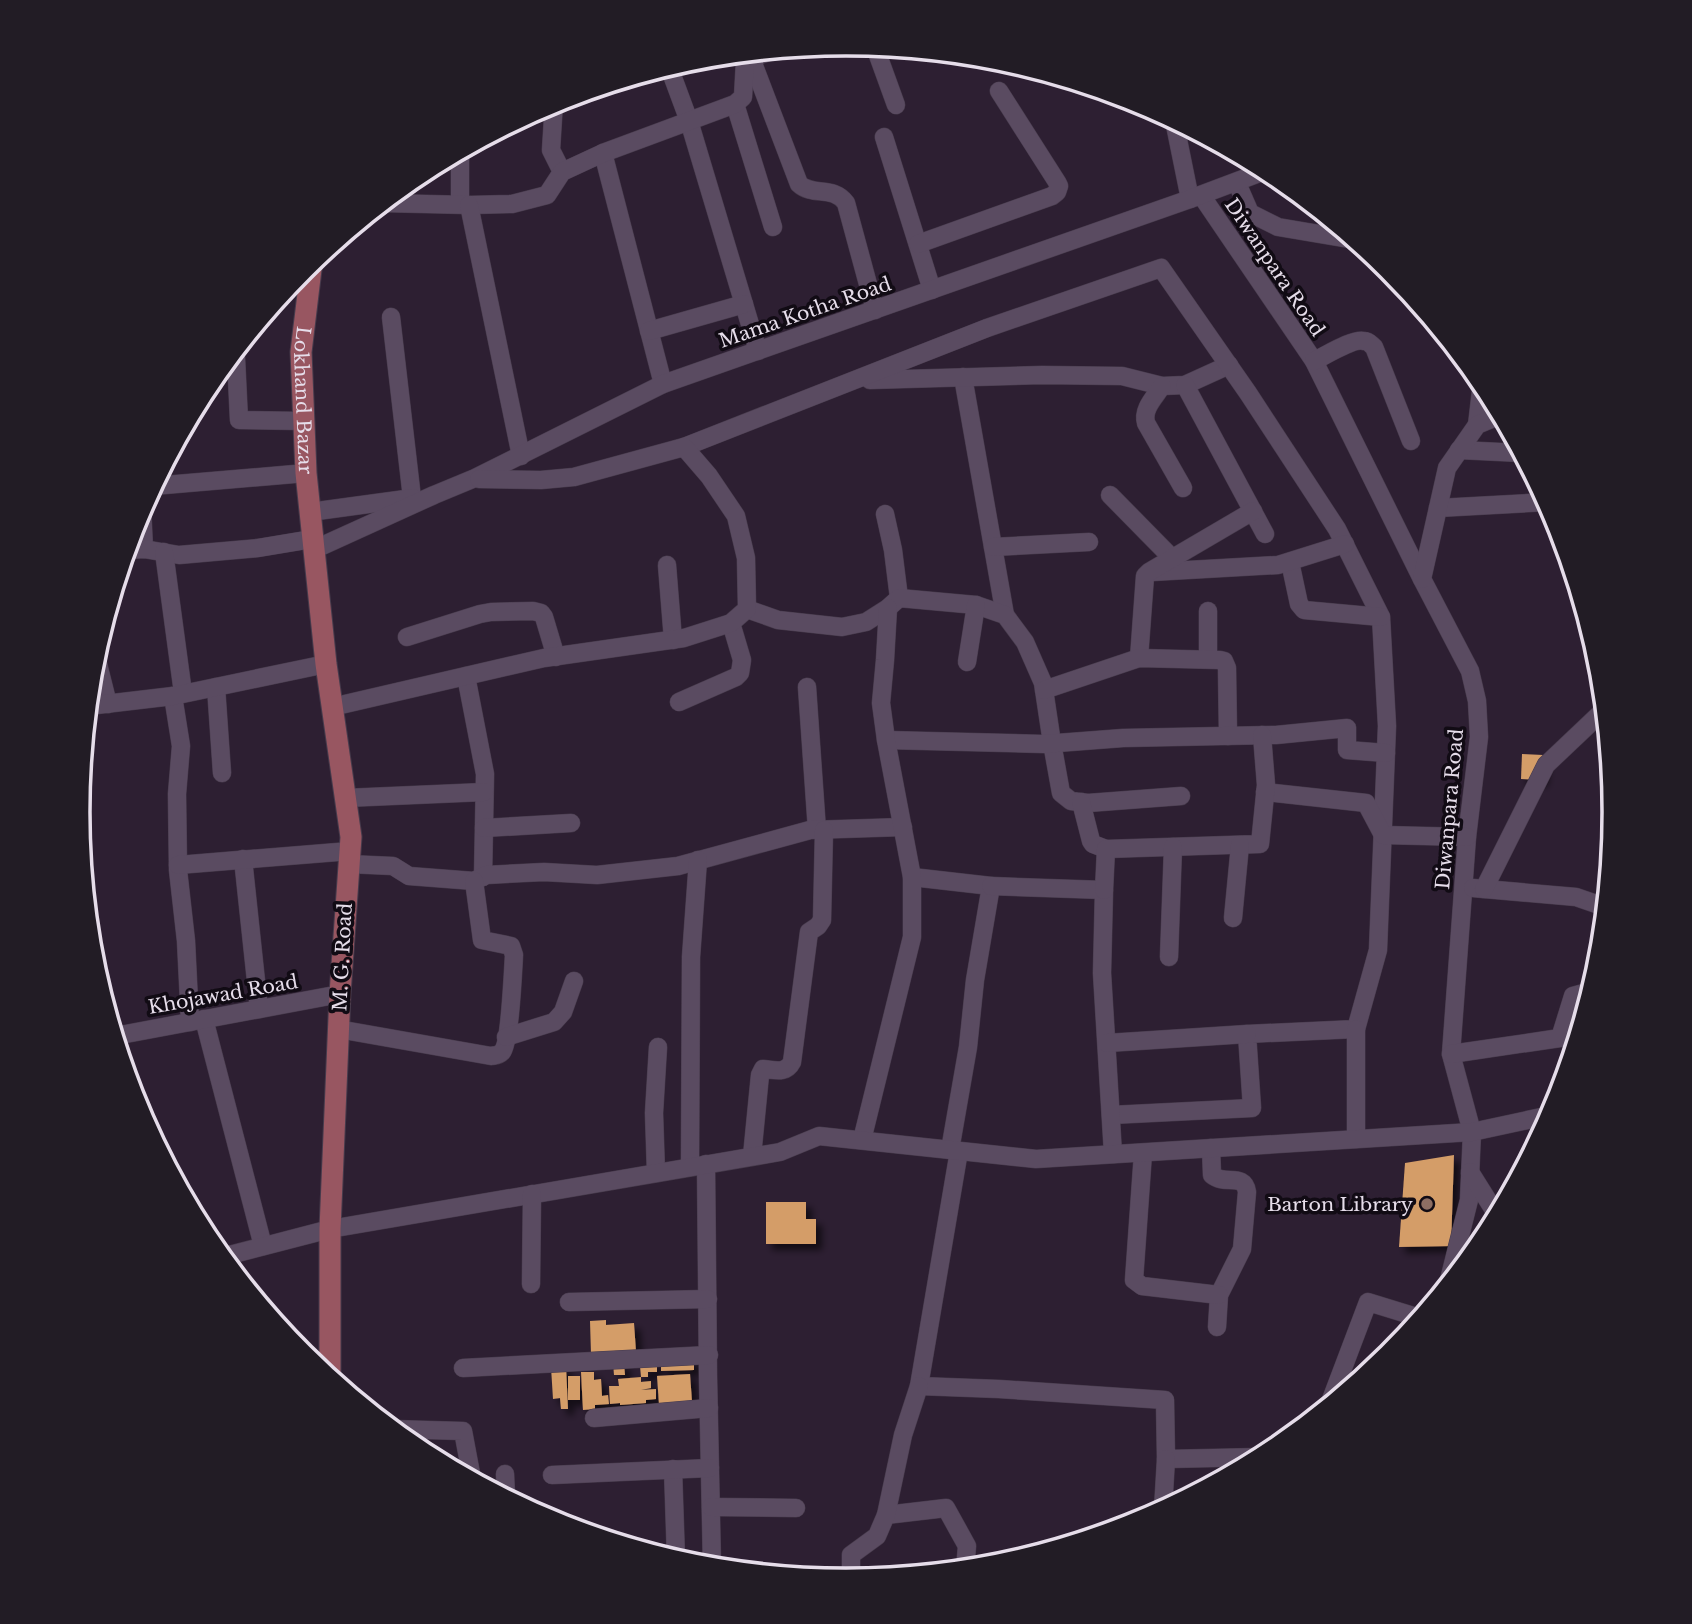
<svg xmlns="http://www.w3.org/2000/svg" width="1692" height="1624" font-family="'Libre Baskerville',serif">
<defs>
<filter id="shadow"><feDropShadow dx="6" dy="6" stdDeviation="3.5" flood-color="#0009"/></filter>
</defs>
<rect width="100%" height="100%" fill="#2d1f32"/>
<!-- building -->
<g fill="#d49d68" filter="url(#shadow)">
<path d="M1522 754 1543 755 1542 780 1521 779Z"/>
<path d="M1454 1155 1451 1246 1399 1247 1405 1163Z"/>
<path d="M766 1202H806V1219H816V1244H766Z"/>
<path d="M606 1320V1325L634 1323 636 1352 591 1354 590 1321Z"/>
<path d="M694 1359V1370L661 1371V1360Z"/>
<path d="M657 1360V1372H648V1377H641L640 1366Z"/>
<path d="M613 1363H624L625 1375H614Z"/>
<path d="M566 1366 568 1409H561L560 1398 553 1399 551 1367Z"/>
<path d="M581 1372H594V1380L601 1379 602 1396 608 1395 609 1404 595 1405V1409L583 1410Z"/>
<path d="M690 1374 692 1402 659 1404 657 1376Z"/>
<rect x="568" y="1376" width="12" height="24"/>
<path d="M641 1377V1382L651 1381V1388L641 1390 656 1389V1399L646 1400V1403L620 1405V1403L610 1404 609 1386H619L618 1379Z"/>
</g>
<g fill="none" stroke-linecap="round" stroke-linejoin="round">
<!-- minor casing -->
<g stroke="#473b4c" stroke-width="19">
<g id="minor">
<path d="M875 47 896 105"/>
<path d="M751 58 799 184C813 197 833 185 846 203L875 310"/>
<path d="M669 67 689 121 758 351"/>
<path d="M554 102 551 150 562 172"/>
<path d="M735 104 773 227"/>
<path d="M1174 120 1190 199"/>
<path d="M884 137 932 290"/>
<path d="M460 151V204"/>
<path d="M603 153 663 384"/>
<path d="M1237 183 1250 213 1278 227 1355 240"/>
<path d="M1201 195 1314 361 1422 579 1470 671 1477 701 1479 737 1467 837 1451 1054 1472 1132 1469 1200 1448 1284"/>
<path d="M383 203 469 205 512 204 547 195 562 172 603 153 735 104 743 97 745 60 772 51"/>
<path d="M469 205 521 456"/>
<path d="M918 244 1052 196 1057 192 1059 186 1057 182 999 91"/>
<path d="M391 317 412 498"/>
<path d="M649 331 744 304"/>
<path d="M229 359 236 358 239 420 304 421"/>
<path d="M1314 361C1325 356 1353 338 1364 341 1369 341 1370 344 1374 347L1411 441"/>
<path d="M963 377 1005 615"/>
<path d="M870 380 1042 375 1122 376 1162 386 1185 385 1229 365"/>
<path d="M1185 385 1265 534"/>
<path d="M1162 386C1155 397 1142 409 1146 423L1183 488"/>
<path d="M1477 425 1482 382"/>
<path d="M684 447 987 328 1161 268 1248 393 1337 529 1381 617 1387 726 1378 950 1356 1029 1247 1034 1252 1108 1111 1115"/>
<path d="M1459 450 1521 453"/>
<path d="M153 486 306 473"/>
<path d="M1110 495 1172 558"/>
<path d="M142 506 144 549"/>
<path d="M1438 508 1547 502"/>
<path d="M310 512 413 498"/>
<path d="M885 514 893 550 899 598"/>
<path d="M993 547 1089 542"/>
<path d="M127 550 144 549 179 555 258 548 312 539"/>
<path d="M313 550 434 495 475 478 663 384 1190 199 1267 170"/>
<path d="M164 552 183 693"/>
<path d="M1290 562 1299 604 1304 610 1381 617"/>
<path d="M667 565 673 640"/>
<path d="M1152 572 1278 565 1345 544"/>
<path d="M1422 579 1447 468 1477 425 1501 415"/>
<path d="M747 609 778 620 842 627 866 622 888 608 899 598 976 605 1005 615 1025 642 1043 683 1052 743 1061 793 1071 801 1088 803 1181 796"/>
<path d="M1208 611V659"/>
<path d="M407 637 480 614 491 612 533 611 541 613 544 617 556 657"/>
<path d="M95 652 108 704"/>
<path d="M1139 658 1145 576 1149 572 1253 511"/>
<path d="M967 662 976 605"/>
<path d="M466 676 485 774 483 877"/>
<path d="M216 687 222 773"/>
<path d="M807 687 817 830"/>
<path d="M1044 690 1139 658 1220 660 1224 661 1227 668 1228 736"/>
<path d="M173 696 181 746 177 794 178 870 186 941 190 1022"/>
<path d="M679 702 736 677 740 673 742 660 731 623"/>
<path d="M88 706 173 696 326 664"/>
<path d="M332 707 544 658 684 638 731 623 747 609 746 558 736 516 709 476 684 447 574 477 541 480 479 479"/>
<path d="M886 740 1044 744 1123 738 1276 735 1347 728V750L1386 753"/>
<path d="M1265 792 1366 803 1383 835 1467 837"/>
<path d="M345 798 484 792"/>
<path d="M1081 802 1091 841 1093 844 1106 849"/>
<path d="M484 828 571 823"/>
<path d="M243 859 259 1009"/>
<path d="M348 864 393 866 409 876 474 881 486 875 544 872 597 875 678 866 810 830 903 827"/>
<path d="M178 865 350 851"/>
<path d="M912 877 991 886 975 980 968 1047 950 1150"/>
<path d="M991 886 1104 890 1102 973 1113 1154"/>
<path d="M1473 888 1576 897 1605 907"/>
<path d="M1484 889 1546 765 1604 710"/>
<path d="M1104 890 1106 849 1260 844 1266 785 1262 735"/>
<path d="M1233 918 1240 845"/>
<path d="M1169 957 1173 847"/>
<path d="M204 1019 263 1246"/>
<path d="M338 1029 491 1056C496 1055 498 1056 502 1052 510 1043 513 971 514 955L511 946 482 940 474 881"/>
<path d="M1356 1029V1139"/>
<path d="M115 1036 340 994"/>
<path d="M506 1037 554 1022 563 1012 574 981"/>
<path d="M1107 1043 1247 1034"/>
<path d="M1451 1054 1560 1038 1573 996 1591 991"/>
<path d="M862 1140 912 937V877L886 740 881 703 885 660 888 608"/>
<path d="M1211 1148 1212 1175C1225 1186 1244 1172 1247 1192L1242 1249 1219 1295 1217 1327"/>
<path d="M959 1151 919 1386 999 1389 1165 1400 1166 1459 1261 1457"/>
<path d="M1143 1153 1134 1280 1142 1286 1219 1295"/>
<path d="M752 1156 760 1075 763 1069C775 1070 786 1074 792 1062L809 932 818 926 822 920 824 830"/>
<path d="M706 1164 708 1376 712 1567"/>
<path d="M690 1167 691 957 698 860"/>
<path d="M1470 1172 1497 1215"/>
<path d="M656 1173 654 1113 658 1047"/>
<path d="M222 1257 330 1229 780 1152 819 1136 1036 1159 1472 1132 1551 1115"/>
<path d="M531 1284 532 1194"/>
<path d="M569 1302 708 1299"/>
<path d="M463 1368 709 1355"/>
<path d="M1329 1405 1368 1302 1420 1318"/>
<path d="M594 1418 709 1408"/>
<path d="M392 1429 463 1431 472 1479"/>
<path d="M673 1469 676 1559"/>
<path d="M505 1474 506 1497"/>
<path d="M552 1475 710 1468"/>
<path d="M711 1507 796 1508"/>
<path d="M1163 1509 1166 1459"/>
<path d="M886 1515 946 1508 967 1546 965 1569"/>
<path d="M851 1580V1555L877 1536 886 1515 903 1435 919 1386"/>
</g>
</g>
<!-- major casing -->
<g stroke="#473b4c" stroke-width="23">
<g id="major">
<path id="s1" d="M312 261 301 352 306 473 326 664 351 837 340 994 330 1229V1378"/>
</g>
</g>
<!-- minor -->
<use href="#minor" stroke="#5a4b61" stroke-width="18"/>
<!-- major -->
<use href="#major" stroke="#985661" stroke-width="21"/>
</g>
<!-- markers -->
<circle fill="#8d6e63" stroke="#110b14" stroke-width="2.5" cx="1427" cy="1204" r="7"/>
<g text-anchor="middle" stroke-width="7" stroke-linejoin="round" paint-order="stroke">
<!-- street labels -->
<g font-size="19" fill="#e6ddea" stroke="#110b14">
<text transform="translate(1275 267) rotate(56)" y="7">Diwanpara Road</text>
<text transform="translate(805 312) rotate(-19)" y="7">Mama Kotha Road</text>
<text dy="7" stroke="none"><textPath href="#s1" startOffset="140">Lokhand Bazar</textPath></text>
<text transform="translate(1449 809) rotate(-85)" y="7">Diwanpara Road</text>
<text transform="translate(342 957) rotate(-87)" y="7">M. G. Road</text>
<text transform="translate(223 994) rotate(-10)" y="7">Khojawad Road</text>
</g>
<!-- poi labels -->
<g font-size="19" fill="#e6ddea" stroke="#110b14" text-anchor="end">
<text x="1413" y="1211">Barton Library</text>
</g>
</g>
<!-- crop -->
<path d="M0 0H1692V1624H0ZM90 812a756 756 0 1 1 1512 0a756 756 0 1 1-1512 0Z" fill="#221c25" fill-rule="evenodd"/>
<path fill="none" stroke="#e6ddea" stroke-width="3.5" d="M90 812a756 756 0 1 1 1512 0a756 756 0 1 1-1512 0Z"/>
</svg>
